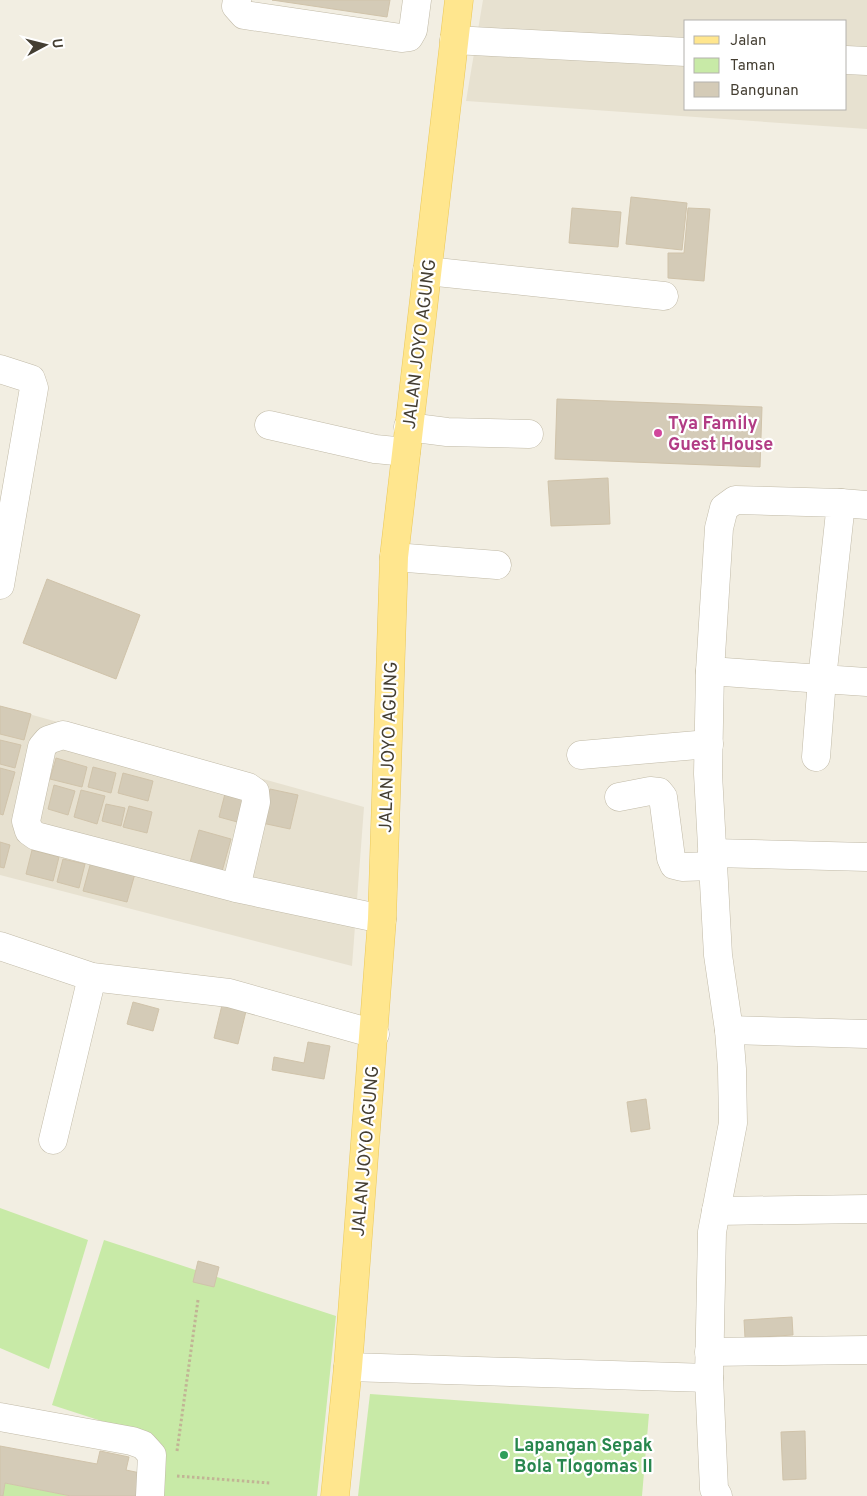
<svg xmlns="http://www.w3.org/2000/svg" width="867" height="1496" font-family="Overpass,sans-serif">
<rect width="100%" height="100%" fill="#f2eee2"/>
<!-- residential -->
<g fill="#e7e1d0" fill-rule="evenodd">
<path d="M483 0H867V129L466 101ZM686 21H846V109H686Z"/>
<path d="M0 706 364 807 352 966 0 875Z"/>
</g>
<!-- green -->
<g fill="#c8eaa7">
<path d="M0 1208 88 1240 49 1369 0 1348Z"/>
<path d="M104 1240 336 1316 317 1496H159L154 1438 52 1405Z"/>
<path d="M370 1394 649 1414 642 1496H358Z"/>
<path d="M5 1483 71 1496H3Z"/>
</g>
<!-- building -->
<g fill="#d4cbb7" stroke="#d0c3aa">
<path d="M272 0H390L387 17Z"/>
<path d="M631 197 687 203 682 250 626 244Z"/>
<path d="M572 208 621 212 618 247 569 243Z"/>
<path d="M688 208 710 209 704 281 668 278V253H684Z"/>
<path d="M557 399 762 407 760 467 555 459Z"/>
<path d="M608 478 610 524 551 526 548 481Z"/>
<path d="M47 579 140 615 116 679 23 643Z"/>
<path d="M0 706 31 714 24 740 0 734Z"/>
<path d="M0 740 21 745 15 768 0 764Z"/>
<path d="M56 758 87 767 82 787 50 779Z"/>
<path d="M93 767 116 773 111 793 88 787Z"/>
<path d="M0 768 15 772 3 815 0 814Z"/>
<path d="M123 773 153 781 148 801 118 793Z"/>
<path d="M54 785 75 791 68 815 48 809Z"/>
<path d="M227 786 249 792 241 823 219 817Z"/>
<path d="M270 789 298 795 290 829 262 823Z"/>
<path d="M81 790 105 796 97 824 74 817Z"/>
<path d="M106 804 125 808 121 826 102 821Z"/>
<path d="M129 806 152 812 147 833 123 827Z"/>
<path d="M199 830 231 839 221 875 189 866Z"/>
<path d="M0 842 10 845 4 868 0 867Z"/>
<path d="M32 850 59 857 53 881 26 874Z"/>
<path d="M92 858 136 870 127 902 83 891Z"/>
<path d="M63 859 85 864 79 888 57 882Z"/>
<path d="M223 1001 247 1007 238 1044 214 1038Z"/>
<path d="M133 1002 159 1009 153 1031 127 1024Z"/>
<path d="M308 1042 330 1046 324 1079 272 1070 274 1057 304 1063Z"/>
<path d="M646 1099 650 1129 631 1132 627 1102Z"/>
<path d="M198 1261 219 1267 214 1287 193 1282Z"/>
<path d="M792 1317 793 1335 745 1338 744 1320Z"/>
<path d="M805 1431 806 1479 783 1480 781 1432Z"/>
<path d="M0 1446 97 1464 100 1451 129 1457 126 1470 145 1474 141 1496H71L5 1483 3 1496H0Z"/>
</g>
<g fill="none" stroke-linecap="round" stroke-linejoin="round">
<!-- minor casing -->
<g stroke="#c1baa7" stroke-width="29">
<g id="minor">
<path d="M237 0 236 6 244 15 401 38 409 37 413 30 417 0"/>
<path d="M454 40 686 52"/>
<path d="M846 60 867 61"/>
<path d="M427 271 664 296"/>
<path d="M0 369 31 379 34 388 0 585"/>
<path d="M269 425 375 449 406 452"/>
<path d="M408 427 447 432 529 434"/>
<path d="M841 503 867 505"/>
<path d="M394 557 497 565"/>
<path d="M710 671 822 679 816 757"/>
<path d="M581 755 709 744"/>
<path d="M619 797 650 791 659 792 663 797 671 858 674 865 682 867 713 866"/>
<path d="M712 853 867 857"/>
<path d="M236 888 256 802 255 792 248 787 63 735 48 740 42 747 26 821 29 831 36 836 236 888 382 919"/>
<path d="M0 946 92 977 229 993 375 1034"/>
<path d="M729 1030 867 1034"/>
<path d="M53 1140 92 977"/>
<path d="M716 1211 867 1209"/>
<path d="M709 1352 867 1350"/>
<path d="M348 1367 709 1378"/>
<path d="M0 1417 132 1441 143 1445 152 1455 150 1496"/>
<path d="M718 1496 714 1489 709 1378 712 1232 733 1123 732 1069 729 1030 718 955 708 774 710 671 719 528 724 508 735 500 841 503 822 679 867 682"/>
</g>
</g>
<!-- major casing -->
<g stroke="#ebc858" stroke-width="29">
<path id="major" d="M335 1496 348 1367 382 919 394 557 459 0"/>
</g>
<!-- path -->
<g stroke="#c1b495" stroke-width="3" stroke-dasharray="2.5 2.5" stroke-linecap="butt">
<path d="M177 1451 198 1300"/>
<path d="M177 1476 270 1483"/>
</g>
<!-- minor -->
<use href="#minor" stroke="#fff" stroke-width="28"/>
<!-- major -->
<use href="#major" stroke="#ffe68e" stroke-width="28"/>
</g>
<!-- markers -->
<circle fill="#d1479c" stroke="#fff" stroke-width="2" cx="658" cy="433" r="5"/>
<circle fill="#2e9e5b" stroke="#fff" stroke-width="2" cx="504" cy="1455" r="5"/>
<g text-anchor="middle" stroke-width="4.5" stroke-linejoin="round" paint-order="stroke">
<!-- street labels -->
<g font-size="18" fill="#443e32" stroke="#fff">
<text transform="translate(419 344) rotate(-83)" y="6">JALAN JOYO AGUNG</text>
<text transform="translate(388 747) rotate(-88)" y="6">JALAN JOYO AGUNG</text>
<text transform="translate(365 1151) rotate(-85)" y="6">JALAN JOYO AGUNG</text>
</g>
<!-- hotel labels -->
<g font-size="18" font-weight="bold" fill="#b23c85" stroke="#fff" text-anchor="start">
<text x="668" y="429">Tya Family<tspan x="668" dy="21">Guest House</tspan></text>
</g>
<!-- leisure labels -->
<g font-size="18" font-weight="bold" fill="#27864d" stroke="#fff" text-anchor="start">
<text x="514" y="1451">Lapangan Sepak<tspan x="514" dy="21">Bola Tlogomas II</tspan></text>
</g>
</g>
<!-- legend -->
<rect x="684" y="20" width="162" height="90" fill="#ffffff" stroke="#b4b2ad"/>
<rect x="694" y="36" width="25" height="8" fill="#ffe68e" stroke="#b4b2ad"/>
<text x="730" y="45" font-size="15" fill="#443e32">Jalan</text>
<rect x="694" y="58" width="25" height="15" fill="#c8eaa7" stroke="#b4b2ad"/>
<text x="730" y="70" font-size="15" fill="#443e32">Taman</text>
<rect x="694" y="82" width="25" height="15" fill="#d4cbb7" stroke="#b4b2ad"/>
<text x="730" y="95" font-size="15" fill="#443e32">Bangunan</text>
<!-- north arrow -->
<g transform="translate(45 45) rotate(83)" stroke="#ffffff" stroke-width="4" paint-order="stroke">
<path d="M0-4L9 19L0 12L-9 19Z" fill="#443e32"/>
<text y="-8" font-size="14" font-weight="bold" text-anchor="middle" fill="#443e32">U</text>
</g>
</svg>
